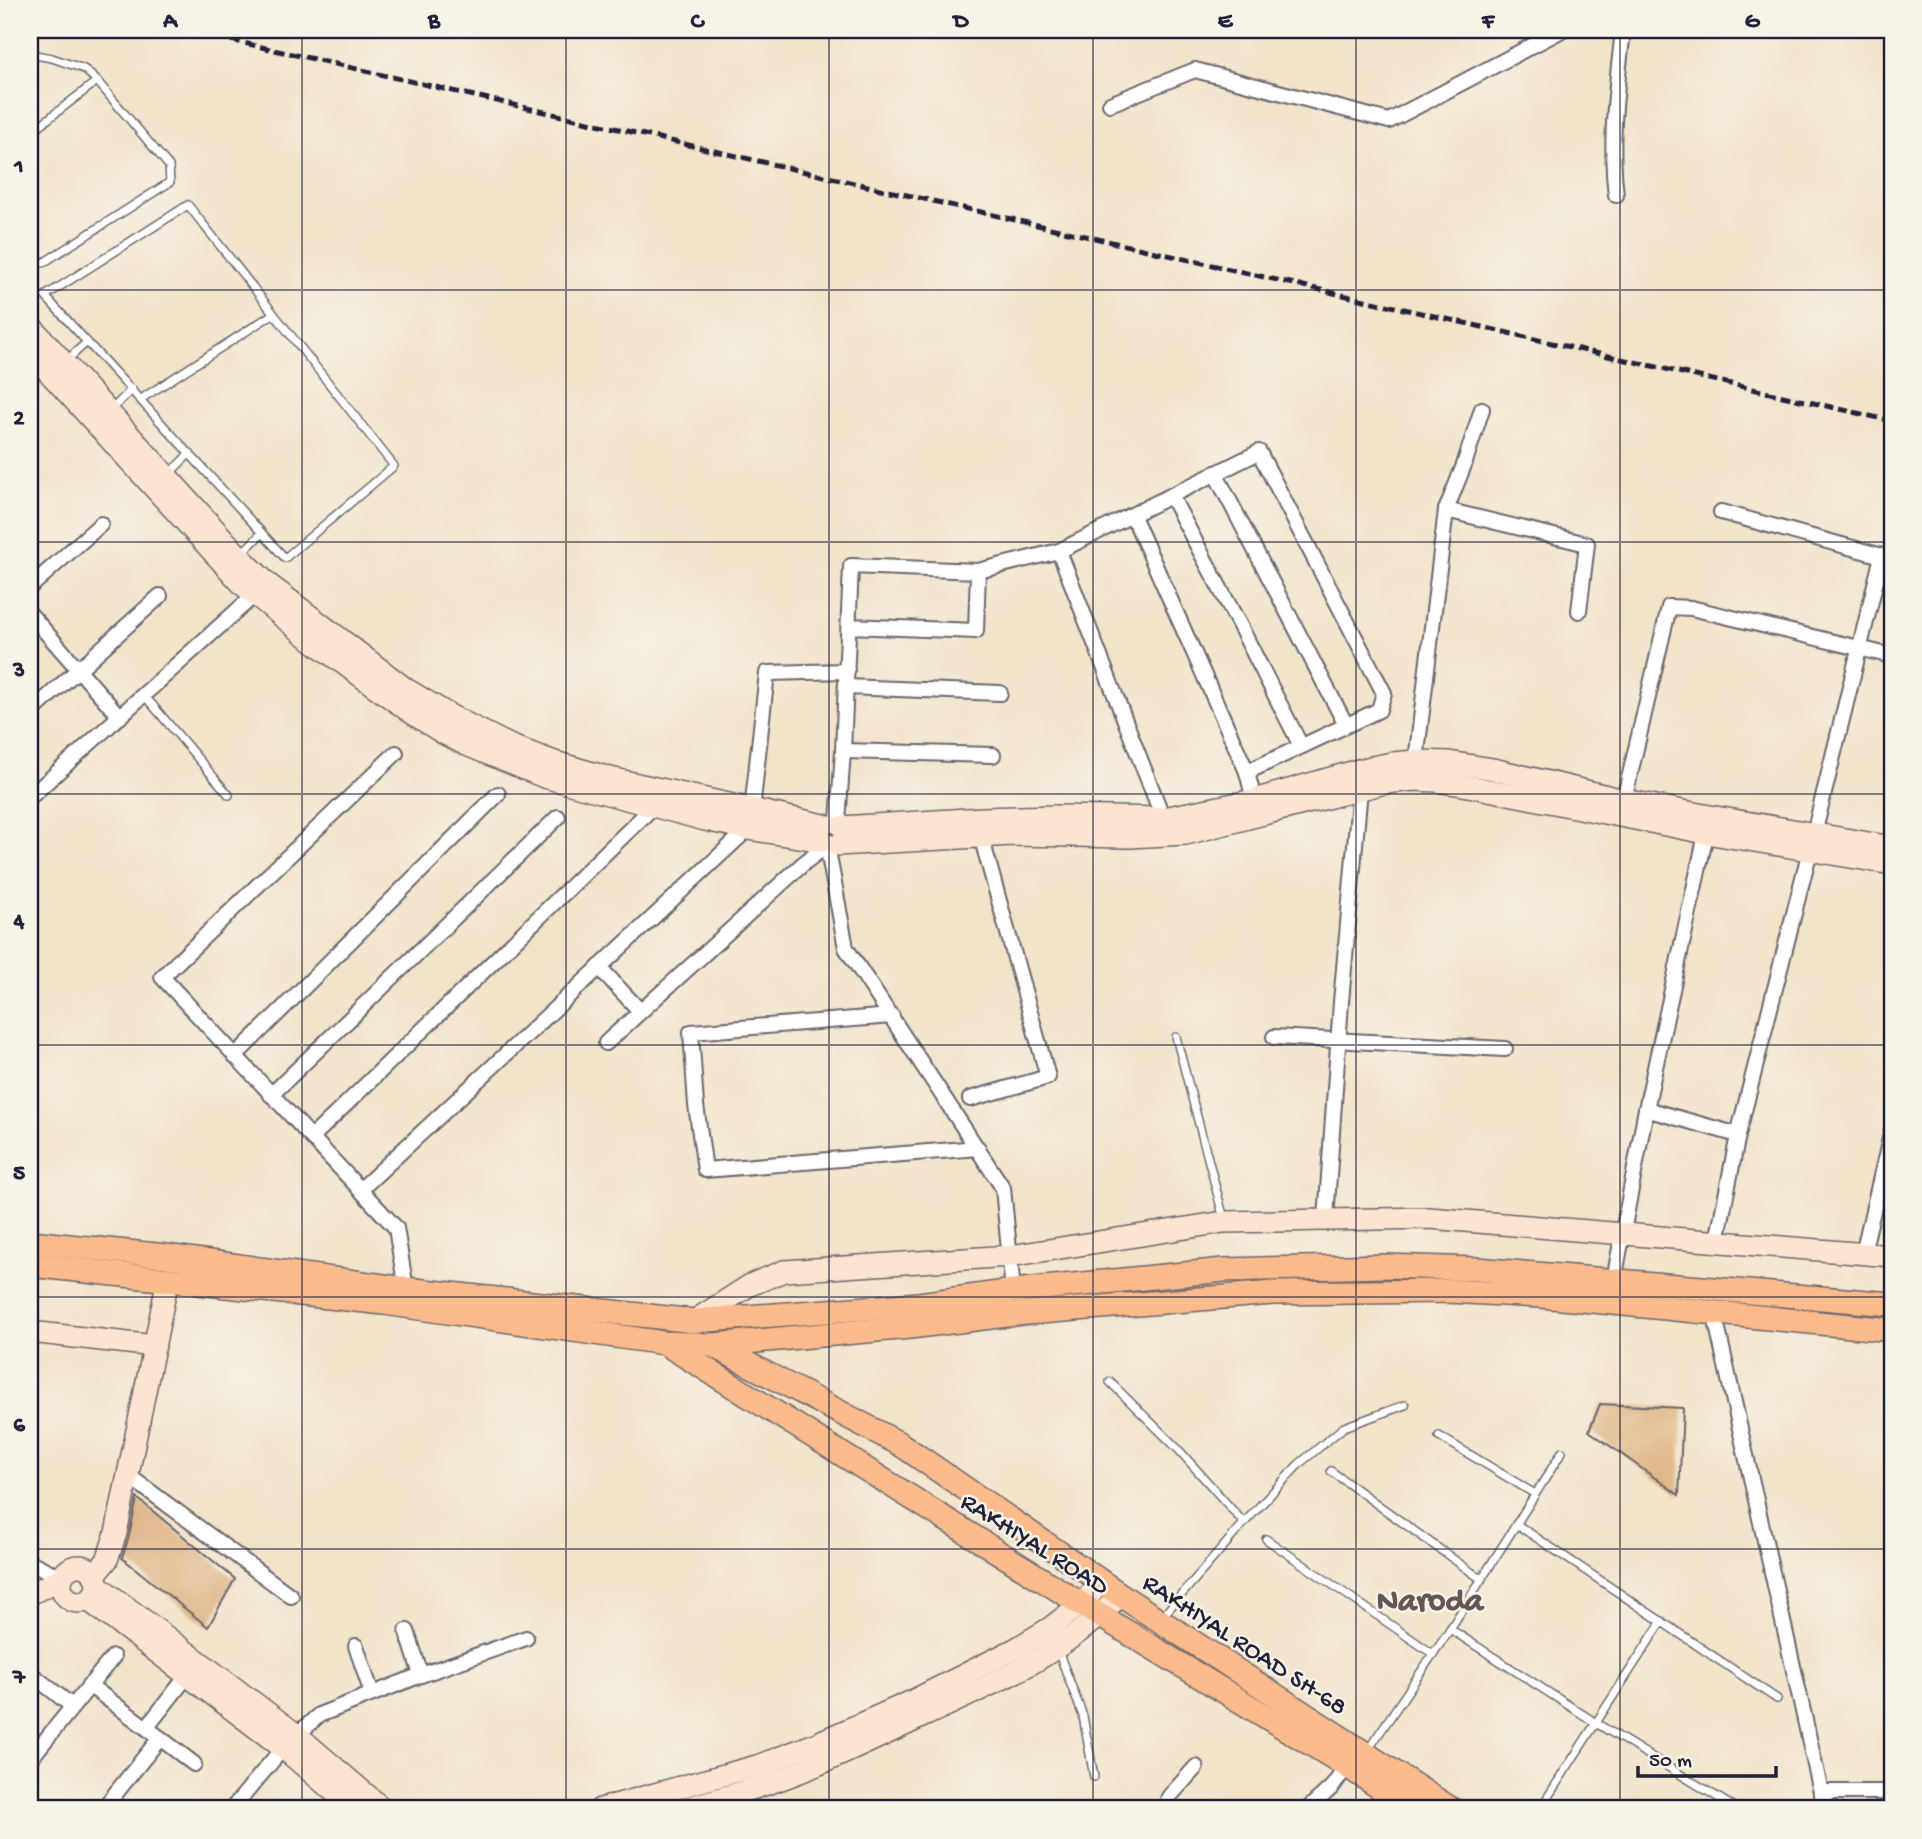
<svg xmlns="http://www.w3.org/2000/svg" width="1922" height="1839" font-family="'Gochi Hand',sans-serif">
<rect width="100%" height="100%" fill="#f7f3e8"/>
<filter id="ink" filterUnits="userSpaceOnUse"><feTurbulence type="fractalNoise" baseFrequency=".0143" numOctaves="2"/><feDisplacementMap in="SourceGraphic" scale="14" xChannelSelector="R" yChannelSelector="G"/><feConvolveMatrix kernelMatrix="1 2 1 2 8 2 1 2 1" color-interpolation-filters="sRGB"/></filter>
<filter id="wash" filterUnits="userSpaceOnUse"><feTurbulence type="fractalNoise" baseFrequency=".00686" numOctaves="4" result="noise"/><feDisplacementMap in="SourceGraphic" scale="28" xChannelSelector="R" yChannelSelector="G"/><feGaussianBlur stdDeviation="1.57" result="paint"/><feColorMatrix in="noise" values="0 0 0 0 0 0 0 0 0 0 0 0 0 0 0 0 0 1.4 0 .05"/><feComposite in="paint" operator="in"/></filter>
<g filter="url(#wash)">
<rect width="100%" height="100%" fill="#f2e3c9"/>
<g id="blocks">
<!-- building -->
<g fill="#dfb686">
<path d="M1600 1404 1683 1408 1679 1495 1589 1431Z"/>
<path d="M137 1498 235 1579 208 1627 122 1558 129 1536Z"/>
</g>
</g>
</g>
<g filter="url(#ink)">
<use href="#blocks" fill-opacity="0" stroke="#6b666d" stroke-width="2"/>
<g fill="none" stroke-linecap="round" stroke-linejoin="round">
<!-- lane casing -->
<g stroke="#6b666d" stroke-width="10">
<g id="lane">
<path d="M30 54 52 58 84 69 97 81"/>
<path d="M30 133 97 81 169 166 170 182 43 263"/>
<path d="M67 360 87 342"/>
<path d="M141 399 273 314"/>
<path d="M110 411 132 389"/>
<path d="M168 475 190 453"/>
<path d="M241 554 262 533 285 558 394 466 188 205 45 296 262 533"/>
<path d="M144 695 229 795"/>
<path d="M1176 1037 1224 1219"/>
<path d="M1110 1382 1178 1449 1244 1523 1162 1617"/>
<path d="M1439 1436 1535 1494"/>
<path d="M1331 1471 1481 1579"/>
<path d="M1244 1523 1299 1464 1344 1427 1405 1405"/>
<path d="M1516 1524 1777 1699"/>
<path d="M1266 1539 1433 1654"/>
<path d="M1450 1629 1596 1723 1737 1809"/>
<path d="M1058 1651 1083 1716 1094 1777"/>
<path d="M1368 1750 1450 1629 1562 1452"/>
<path d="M1540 1809 1662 1621"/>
</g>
</g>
<!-- street casing -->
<g stroke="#6b666d" stroke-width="18">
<g id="street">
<path d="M1110 104 1195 70 1389 121 1562 30"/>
<path d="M1616 195C1609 139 1617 85 1623 30"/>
<path d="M1215 473 1346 725"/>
<path d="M1171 496 1240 626 1301 746"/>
<path d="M1446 510 1464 465 1482 409"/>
<path d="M1721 512 1882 556 1814 834"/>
<path d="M1133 516 1247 772 1254 800"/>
<path d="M978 571 1059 551"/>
<path d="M30 587 101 524"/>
<path d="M30 614 120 717"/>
<path d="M846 687 1000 693"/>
<path d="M30 713 160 596"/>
<path d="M843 751 993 755"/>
<path d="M396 753 162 977 396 1228 406 1289"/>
<path d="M1416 761 1446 510 1587 544 1579 611"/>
<path d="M30 797 260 590"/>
<path d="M1624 800 1669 607 1691 608 1892 656"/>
<path d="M752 810 767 673 847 671"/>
<path d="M1163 818 1059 551 1259 452 1384 693 1379 710 1247 772"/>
<path d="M838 822 843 751 851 566 978 571 976 631 849 626"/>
<path d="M599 967 640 1011"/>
<path d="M892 1016 691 1032 696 1105 705 1170 978 1148"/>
<path d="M1274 1037 1505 1049"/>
<path d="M606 1043 804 863 827 845 846 948 1003 1188 1013 1291"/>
<path d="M235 1056 498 794"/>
<path d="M271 1095 558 817"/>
<path d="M970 1099 1048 1077 981 836"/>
<path d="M1646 1109 1738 1135 1810 850"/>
<path d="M312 1137 654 806"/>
<path d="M360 1190 748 829"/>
<path d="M1326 1219 1341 1002 1360 789"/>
<path d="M1717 1241 1738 1135"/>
<path d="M1863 1253 1892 1130"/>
<path d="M1614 1280 1646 1109 1708 825"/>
<path d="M1714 1312 1821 1792 1829 1809"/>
<path d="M129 1476 291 1596"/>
<path d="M30 1562 62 1578"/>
<path d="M407 1631 421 1675"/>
<path d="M356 1646 372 1694"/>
<path d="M30 1673 72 1706"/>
<path d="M89 1685 160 1738 103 1809"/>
<path d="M147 1727 187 1676"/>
<path d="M297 1735 319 1715 421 1675 526 1638"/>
<path d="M160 1738 194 1764"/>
<path d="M30 1759 113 1657"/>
<path d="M1821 1792H1892"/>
<path d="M232 1809 283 1748"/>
<path d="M1172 1809 1168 1800 1169 1797 1196 1767"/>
<path d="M1308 1809 1332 1787 1347 1766"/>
</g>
</g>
<!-- secondary casing -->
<g stroke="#6b666d" stroke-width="24">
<g id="secondary">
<path d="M30 325 239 556 267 583 406 689 451 716 509 745 555 762 610 778 824 825"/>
<path d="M30 352 243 585 315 643 406 709 441 732 464 744 544 777 705 820 748 829 823 841"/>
<path d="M842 827 983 818 1059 816 1163 818 1254 800 1362 769 1392 763 1416 761 1449 762 1493 769 1624 800 1710 816 1892 847"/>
<path d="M837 845 1013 835 1129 837 1186 834 1385 783 1414 780 1435 781 1458 784 1706 833 1892 864"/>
<path d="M694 1321 750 1285 784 1271 1010 1256 1224 1222 1429 1218 1892 1256"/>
<path d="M30 1332 155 1346"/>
<circle cx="79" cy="1584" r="18"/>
<path d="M94 1576 107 1560 116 1533 168 1279"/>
<path d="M97 1585 297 1735 383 1809"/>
<path d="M30 1594 62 1578"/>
<path d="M88 1600 283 1748 354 1809"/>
<path d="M600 1809 760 1765 815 1744 912 1701 1015 1649 1050 1628 1081 1604 1102 1582"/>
<path d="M681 1809C720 1799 759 1788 797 1773 842 1756 885 1734 928 1714 996 1683 1069 1651 1120 1595"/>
</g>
</g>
<!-- primary casing -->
<g stroke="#6b666d" stroke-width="26">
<g id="primary">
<path d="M30 1242 166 1256 406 1289 694 1321 919 1304 1013 1291 1224 1270 1386 1266 1477 1269 1892 1304"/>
<path d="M30 1265 384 1303 664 1343 713 1345 910 1327 1015 1314 1273 1293 1448 1291 1541 1296 1892 1330"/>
<path d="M666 1344 1081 1604 1347 1766 1413 1809"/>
<path d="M714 1346 900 1444 1131 1602 1451 1809"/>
</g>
</g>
<!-- lane -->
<use href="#lane" stroke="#fff" stroke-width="7"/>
<!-- street -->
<use href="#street" stroke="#fff" stroke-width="14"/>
<!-- secondary -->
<use href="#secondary" stroke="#fde4d1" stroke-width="21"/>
<!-- primary -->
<use href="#primary" stroke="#fbbb8c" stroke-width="23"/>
<!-- rail -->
<path stroke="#22223b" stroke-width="5" stroke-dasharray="10 5" stroke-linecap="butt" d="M187 30 1892 421"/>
</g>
</g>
<!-- grid -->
<path fill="none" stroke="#22223b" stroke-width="2" stroke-opacity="0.55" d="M302 30V1809M566 30V1809M829 30V1809M1093 30V1809M1356 30V1809M1620 30V1809M30 290H1892M30 542H1892M30 794H1892M30 1045H1892M30 1297H1892M30 1549H1892"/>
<g text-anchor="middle" stroke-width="5" stroke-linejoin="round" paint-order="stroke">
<!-- street labels -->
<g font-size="26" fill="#22223b" stroke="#f7f3e8">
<text transform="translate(1036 1542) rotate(32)" y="9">RAKHIYAL ROAD</text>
<text transform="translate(1246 1643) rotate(33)" y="9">RAKHIYAL ROAD SH-68</text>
</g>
<!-- district labels -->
<g font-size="33" font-weight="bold" fill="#645655" stroke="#f7f3e8">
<text x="1430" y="1609">Naroda</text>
</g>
</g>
<!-- margin -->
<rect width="1922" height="1839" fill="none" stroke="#f7f3e8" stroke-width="77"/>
<!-- scale -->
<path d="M1638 1766v10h138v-10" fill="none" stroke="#22223b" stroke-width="3.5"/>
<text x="1649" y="1766" font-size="21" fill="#22223b" stroke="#f7f3e8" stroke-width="5" paint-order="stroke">50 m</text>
<rect x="38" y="38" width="1846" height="1762" fill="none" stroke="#22223b" stroke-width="2.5"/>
<g font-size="23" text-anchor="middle" font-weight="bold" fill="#22223b">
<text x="170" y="27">A</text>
<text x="434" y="27">B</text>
<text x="697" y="27">C</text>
<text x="961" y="27">D</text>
<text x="1225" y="27">E</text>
<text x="1488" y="27">F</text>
<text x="1752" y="27">G</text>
<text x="19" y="172">1</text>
<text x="19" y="424">2</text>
<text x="19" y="676">3</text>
<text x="19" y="927">4</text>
<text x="19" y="1179">5</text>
<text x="19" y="1431">6</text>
<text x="19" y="1683">7</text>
</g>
</svg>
